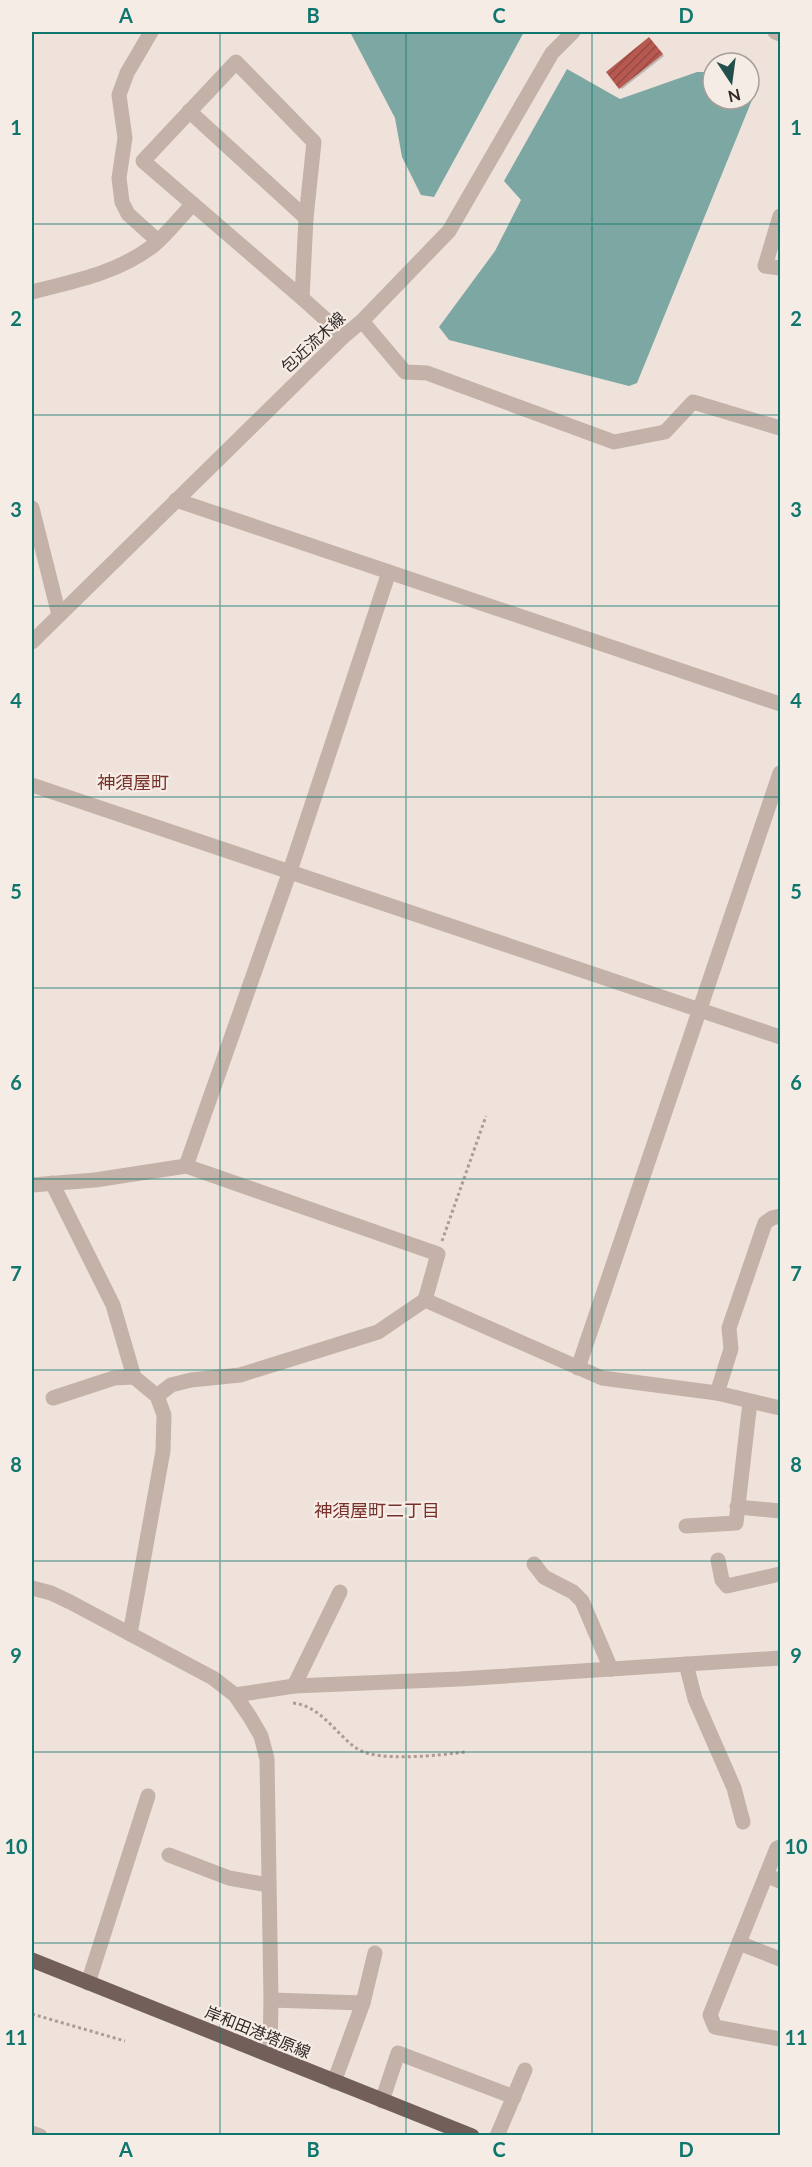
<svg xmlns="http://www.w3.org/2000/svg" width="812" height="2167" font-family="Lato,'Noto Sans JP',sans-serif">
<defs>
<pattern id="building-hatch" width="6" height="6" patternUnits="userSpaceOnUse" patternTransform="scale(1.5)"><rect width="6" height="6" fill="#b75950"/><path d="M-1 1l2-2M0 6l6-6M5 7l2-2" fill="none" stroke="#954a42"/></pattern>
</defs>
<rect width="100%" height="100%" fill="#eee2db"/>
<!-- water -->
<g fill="#7da7a3">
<path d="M350 32H524L434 197 421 195 402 157 395 118Z"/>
<path d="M567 69 620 99 697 72H713V99H749V93L752 100 637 383 629 386 449 340 439 327 495 251 521 200 504 181Z"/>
</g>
<!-- shadow -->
<path fill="#0003" d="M651 40 664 56 622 89 620 88Z"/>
<!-- building -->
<path fill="url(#building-hatch)" d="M649 37 663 54 619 89 606 72Z"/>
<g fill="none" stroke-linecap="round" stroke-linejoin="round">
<!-- path -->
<g stroke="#b09b93" stroke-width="3" stroke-dasharray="3 3" stroke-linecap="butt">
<path d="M442 1241 486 1116"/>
<path d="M293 1703C321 1706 335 1733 356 1748 377 1763 441 1755 465 1752"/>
<path d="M32 2014 125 2041"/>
</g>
<!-- minor -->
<g stroke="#c4b1a8" stroke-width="15">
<path d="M151 32 127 73 119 95 125 138 119 178 122 202 128 214 158 241"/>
<path d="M775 32 780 34"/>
<path d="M236 62 314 142 306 218 302 298 143 161Z"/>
<path d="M189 111 306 218"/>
<path d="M780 216 765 266 780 268"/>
<path d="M32 292C75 281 118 273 154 245 168 233 180 217 193 204"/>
<path d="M302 298 344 336"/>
<path d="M362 321 405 372 427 373 614 442 665 432 693 402 780 428"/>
<path d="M176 500 780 704"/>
<path d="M32 508 59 615"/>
<path d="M32 642 344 336 362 321 449 231 552 53 573 32"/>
<path d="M32 785 780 1037"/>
<path d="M186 1166 290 871 389 572"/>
<path d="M52 1183 113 1305 134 1377 157 1396 164 1415 163 1451 130 1634"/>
<path d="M32 1185 95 1180 186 1166 438 1254 425 1300 602 1378 717 1393 780 1408"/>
<path d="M578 1368 780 773"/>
<path d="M717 1393 731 1349 729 1328 765 1223 772 1218 780 1216"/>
<path d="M157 1396 171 1385 191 1380 240 1375 378 1332 425 1300"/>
<path d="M53 1398 114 1378 134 1377"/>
<path d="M737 1507 780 1511"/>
<path d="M686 1526 736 1523 750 1402"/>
<path d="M718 1560 722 1580 727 1586 780 1574"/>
<path d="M534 1564 544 1577 573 1592 582 1601 611 1669"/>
<path d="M32 1588 51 1593 70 1602 213 1678 235 1695 250 1717 261 1736 267 1759 271 2000 270 2055"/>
<path d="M686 1664 695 1699 734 1788 743 1822"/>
<path d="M294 1686 340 1592"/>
<path d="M235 1695 294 1686 459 1679 780 1658"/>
<path d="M780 1847 777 1848 710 2015 715 2027 780 2039"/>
<path d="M169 1855 229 1878 268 1885"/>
<path d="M766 1875 780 1881"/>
<path d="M739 1943 780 1959"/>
<path d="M88 1983 148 1796"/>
<path d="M271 2000 363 2003"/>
<path d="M334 2082 363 2003 375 1953"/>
<path d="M382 2101 398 2053 514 2097"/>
<path d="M32 2133 40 2136"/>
<path d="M497 2136 525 2070"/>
</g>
<!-- major -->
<path stroke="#725f5a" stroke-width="15" d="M32 1960 472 2136"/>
</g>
<!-- grid -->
<path fill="none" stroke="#0f766e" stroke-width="1.5" stroke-opacity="0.55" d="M220 32V2136M406 32V2136M592 32V2136M32 224H780M32 415H780M32 606H780M32 797H780M32 988H780M32 1179H780M32 1370H780M32 1561H780M32 1752H780M32 1943H780"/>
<g text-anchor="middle" stroke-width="4.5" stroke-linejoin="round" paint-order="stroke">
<!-- street labels -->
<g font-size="16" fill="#322927" stroke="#f6ece6">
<text transform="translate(313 342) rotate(-43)" y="6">包近流木線</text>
<text transform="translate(258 2032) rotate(22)" y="6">岸和田港塔原線</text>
</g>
<!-- neighbourhood labels -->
<g font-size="18" fill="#77312a" stroke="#f6ece6">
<text x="133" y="789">神須屋町</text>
<text x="377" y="1517">神須屋町二丁目</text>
</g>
</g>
<!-- border -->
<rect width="812" height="2167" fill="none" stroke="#f6ece6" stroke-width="66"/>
<!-- north arrow -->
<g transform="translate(731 81) rotate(167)"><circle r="28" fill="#f6ece6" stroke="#a89e9a" stroke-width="1.5"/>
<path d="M0-4.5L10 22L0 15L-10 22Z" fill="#224f4b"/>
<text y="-9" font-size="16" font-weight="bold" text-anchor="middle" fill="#322927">N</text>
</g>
<rect x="33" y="33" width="746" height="2101" fill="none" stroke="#0f766e" stroke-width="2"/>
<g font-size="20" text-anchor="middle" font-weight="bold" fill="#0f766e">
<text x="126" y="23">A</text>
<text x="313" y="23">B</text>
<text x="499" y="23">C</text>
<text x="686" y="23">D</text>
<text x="16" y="135">1</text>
<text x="796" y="135">1</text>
<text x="16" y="326">2</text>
<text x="796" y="326">2</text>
<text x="16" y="517">3</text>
<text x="796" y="517">3</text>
<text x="16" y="708">4</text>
<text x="796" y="708">4</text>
<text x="16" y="899">5</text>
<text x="796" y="899">5</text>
<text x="16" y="1090">6</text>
<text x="796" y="1090">6</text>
<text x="16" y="1281">7</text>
<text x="796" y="1281">7</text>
<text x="16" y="1472">8</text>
<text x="796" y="1472">8</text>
<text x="16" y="1663">9</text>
<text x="796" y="1663">9</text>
<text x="16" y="1854">10</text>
<text x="796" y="1854">10</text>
<text x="16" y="2045">11</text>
<text x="796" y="2045">11</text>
<text x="126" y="2157">A</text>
<text x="313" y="2157">B</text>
<text x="499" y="2157">C</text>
<text x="686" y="2157">D</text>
</g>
</svg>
